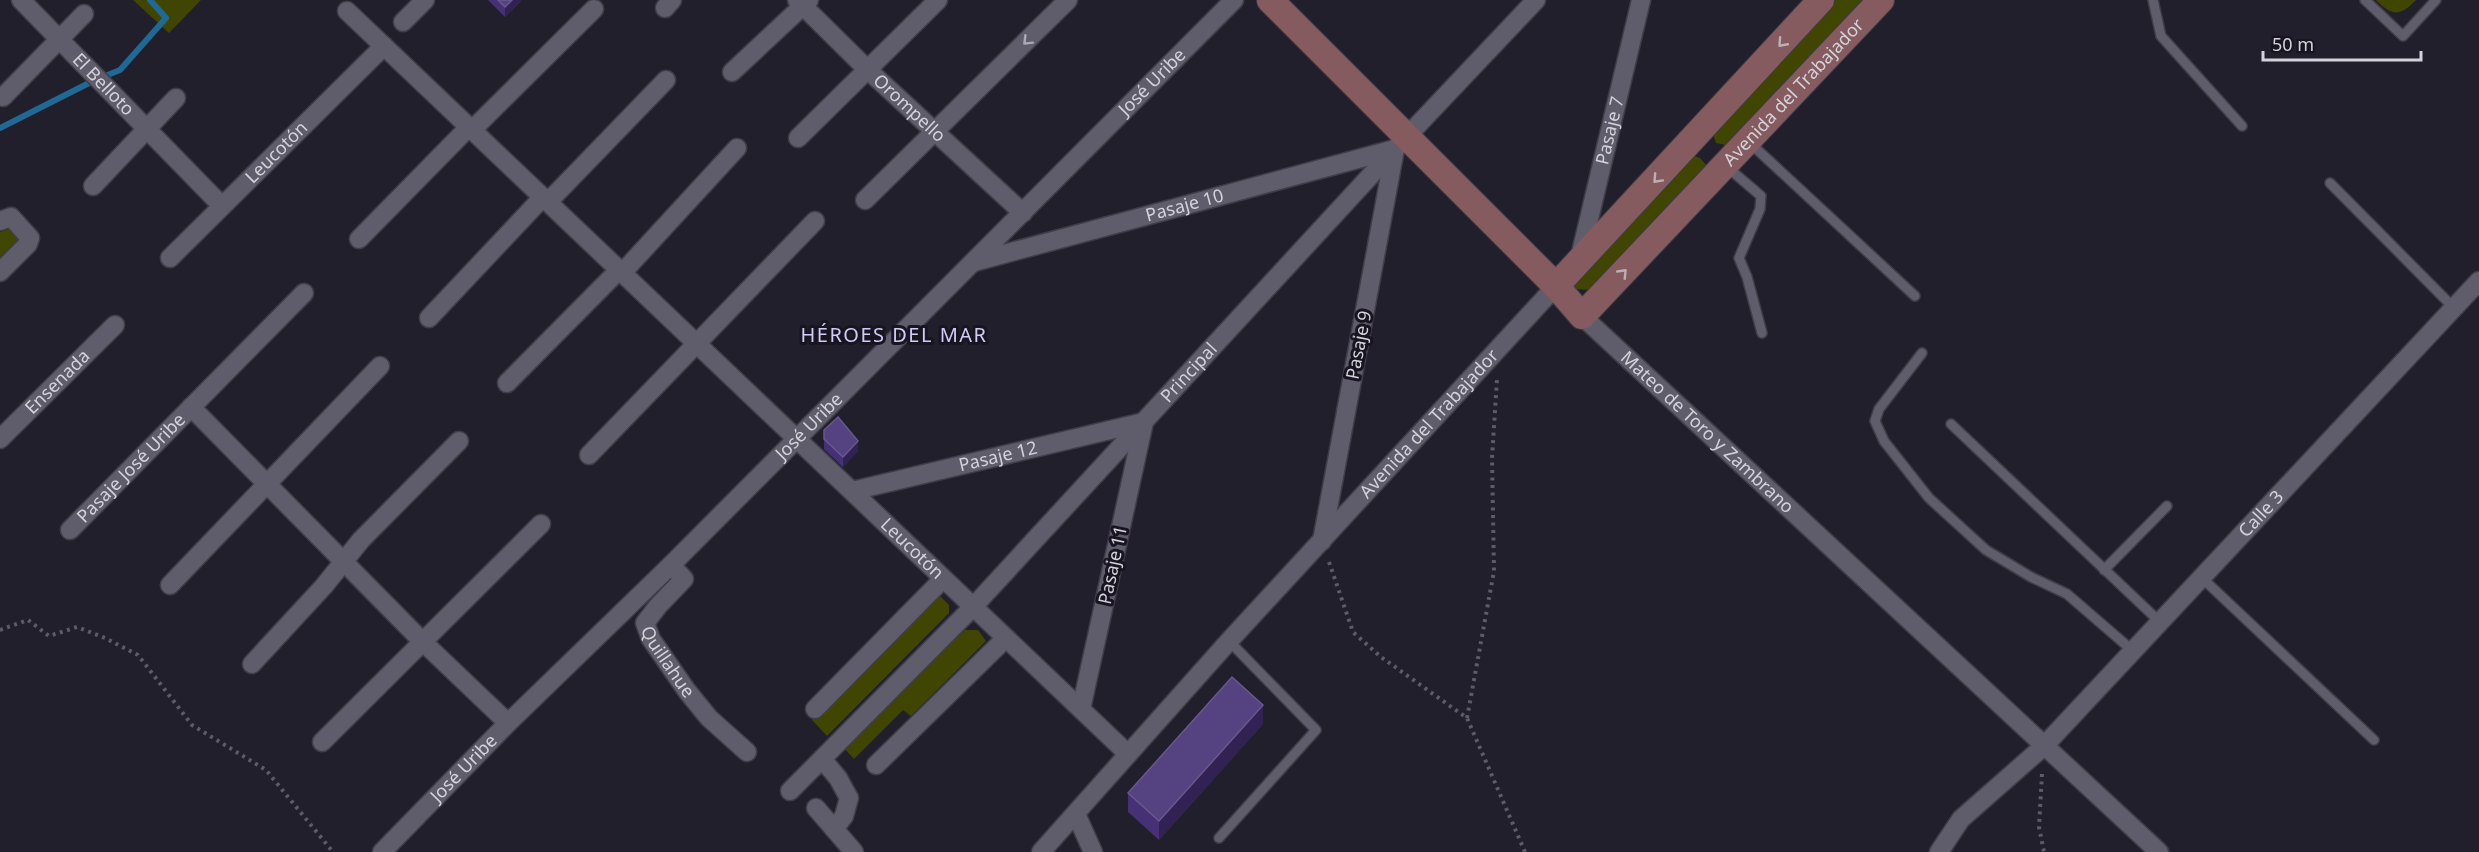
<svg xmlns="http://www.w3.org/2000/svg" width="2479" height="852" font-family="'Noto Sans',sans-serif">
<rect width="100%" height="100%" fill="#211f2b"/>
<!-- green -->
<g fill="#404601">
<path d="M133 0H201L169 33Z"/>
<path d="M1835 0H1863L1726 145 1716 143 1712 131Z"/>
<path d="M2376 0H2416C2401 16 2392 17 2376 0Z"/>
<path d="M1692 155 1700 158 1707 166 1590 290 1575 289V281Z"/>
<path d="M8 229 19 235 17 244 0 260V232Z"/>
<path d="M940 596 949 605V613L827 736 812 720 932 598Z"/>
<path d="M965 630H978L986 641 911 716 903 710 854 759 844 748Z"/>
</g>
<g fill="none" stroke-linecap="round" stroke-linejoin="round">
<!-- stream -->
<path stroke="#206994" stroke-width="6" d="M0 128 95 80 120 70 166 18 150 0"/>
<!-- lane casing -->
<g stroke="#3f3d47" stroke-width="12">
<g id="lane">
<path d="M2153 0 2161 36 2242 126"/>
<path d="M2365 0 2403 36 2436 0"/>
<path d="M1749 142 1915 296"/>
<path d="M1726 166 1761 196 1760 209 1739 258 1747 277 1762 333"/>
<path d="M2330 183 2454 308"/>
<path d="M1922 353 1879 409 1875 421 1884 441 1929 498 1986 550 2031 577 2067 594 2133 651"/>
<path d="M1951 424 2160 622"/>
<path d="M2104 570 2167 506"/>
<path d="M2201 577 2374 740"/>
<path d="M1219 838 1316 730 1229 641"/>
</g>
</g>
<!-- street casing -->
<g stroke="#3f3d47" stroke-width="21">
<g id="street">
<path id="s1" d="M21 0 222 206"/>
<path id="s2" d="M797 0 868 70 1023 213"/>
<path d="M665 8 672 0"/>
<path id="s3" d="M347 11 1128 754"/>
<path d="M403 22 425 0"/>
<path d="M732 72 809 0"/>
<path d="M3 97 84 14"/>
<path d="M472 130 594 9"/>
<path d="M798 138 938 0"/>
<path d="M93 186 176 98"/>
<path d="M865 200 1068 0"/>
<path d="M548 202 666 80"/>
<path d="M0 221 11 217 30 238 28 244 0 272"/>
<path d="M359 239 469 127"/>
<path id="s4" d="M170 258 384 46"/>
<path id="s5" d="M1579 261 1641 0"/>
<path id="s6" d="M974 262 1395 149 1322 541"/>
<path d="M622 273 737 148"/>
<path id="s7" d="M1582 316 2159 852"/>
<path d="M429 318 543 197"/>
<path d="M507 383 619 270"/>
<path d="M191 407 422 641 508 723"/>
<path id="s8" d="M0 439 115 325"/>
<path d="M589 455 815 221"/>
<path id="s9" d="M852 491 1144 422 1081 709"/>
<path id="s10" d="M70 530 304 293"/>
<path id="s11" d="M671 565 684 579 658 606 645 623 651 639 687 691 709 718 747 752"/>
<path d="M170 585 380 366"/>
<path d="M252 664 324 586 361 540 459 441"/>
<path d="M815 709 943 579"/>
<path d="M322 742 541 524"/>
<path d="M822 759 838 778 849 798 844 816 834 829"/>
<path d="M876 765 1006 638"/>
<path id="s12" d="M790 791 973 607 1395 149 1536 0"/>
<path d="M816 808 854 852"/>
<path d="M1076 814 1093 852"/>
<path id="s13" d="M382 852 508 723 671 565 1234 0"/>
<path id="s14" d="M1041 852 1229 641 1556 286"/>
<path id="s15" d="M1939 852 1961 819 2044 746 2479 281"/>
</g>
</g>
<!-- secondary casing -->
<g stroke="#3f3d47" stroke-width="28">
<g id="secondary">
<path id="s16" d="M1270 0 1556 286 1582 316 1881 0"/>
<path d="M1556 286 1821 0"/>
</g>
</g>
<!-- path -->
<g stroke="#5d5b66" stroke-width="4" stroke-dasharray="3 4.5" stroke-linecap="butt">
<path d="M1329 562 1353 632 1381 657 1467 718 1525 852"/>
<path d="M0 630 28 620 49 636 77 627 105 638 138 655 192 725 266 770 333 852"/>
<path d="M1467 718 1494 571 1492 458 1497 379"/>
<path d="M2042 774 2039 827 2044 852"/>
</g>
<!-- lane -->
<use href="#lane" stroke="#5f5d6c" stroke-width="9"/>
<!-- street -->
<use href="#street" stroke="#5f5d6c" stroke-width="18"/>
<!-- secondary -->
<use href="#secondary" stroke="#855b5f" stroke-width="26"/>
</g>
<!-- wall -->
<g fill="#463076">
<path d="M488 0H521V1L505 17Z"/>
<path d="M824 430 858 451 843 467 824 449Z"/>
<path d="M1263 724 1159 840 1128 812V793Z"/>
</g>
<!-- shaded-wall -->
<g fill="#312253">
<path d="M512 0H521V1L505 17V7Z"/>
<path d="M858 441V451L843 467V457Z"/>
<path d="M1263 705V724L1159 840V821Z"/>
</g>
<!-- building -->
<g fill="#554280" stroke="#69588e" stroke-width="1.5">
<path d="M498 0H512L505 7Z"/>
<path d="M838 417 858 441 843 457 824 439V430Z"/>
<path d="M1232 677 1263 705 1159 821 1128 793Z"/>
</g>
<!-- one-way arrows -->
<defs><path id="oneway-chevron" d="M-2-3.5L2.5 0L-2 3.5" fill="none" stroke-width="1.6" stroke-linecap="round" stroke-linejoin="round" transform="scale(1.5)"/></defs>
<use stroke="#aaa9b4" href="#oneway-chevron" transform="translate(1027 41) rotate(135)"/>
<g stroke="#bcaeb5">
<use href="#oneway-chevron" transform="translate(1782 43) rotate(132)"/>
<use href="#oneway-chevron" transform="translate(1657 179) rotate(133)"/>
<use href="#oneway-chevron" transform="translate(1623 273) rotate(-46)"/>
</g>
<g text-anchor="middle" stroke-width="6" stroke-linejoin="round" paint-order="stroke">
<!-- street labels -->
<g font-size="18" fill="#d3d2da" stroke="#181521">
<text dy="6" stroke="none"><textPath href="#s13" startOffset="1089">José Uribe</textPath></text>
<text dy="6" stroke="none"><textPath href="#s1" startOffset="118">El Belloto</textPath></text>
<text dy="6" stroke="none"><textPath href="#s16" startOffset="752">Avenida del Trabajador</textPath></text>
<text dy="6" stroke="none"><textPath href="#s2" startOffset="156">Orompello</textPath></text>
<text dy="6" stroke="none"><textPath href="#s5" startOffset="134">Pasaje 7</textPath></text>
<text dy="6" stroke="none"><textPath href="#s4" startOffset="150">Leucotón</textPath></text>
<text dy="6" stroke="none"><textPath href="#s6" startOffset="218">Pasaje 10</textPath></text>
<text transform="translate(1359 345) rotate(-79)" y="6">Pasaje 9</text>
<text dy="6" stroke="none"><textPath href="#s12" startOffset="578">Principal</textPath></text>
<text dy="6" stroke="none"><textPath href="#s8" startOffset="81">Ensenada</textPath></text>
<text dy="6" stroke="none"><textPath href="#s14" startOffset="578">Avenida del Trabajador</textPath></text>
<text dy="6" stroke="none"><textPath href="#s13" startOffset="603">José Uribe</textPath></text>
<text dy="6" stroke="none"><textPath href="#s7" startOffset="171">Mateo de Toro y Zambrano</textPath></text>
<text dy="6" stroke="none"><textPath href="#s9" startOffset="150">Pasaje 12</textPath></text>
<text dy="6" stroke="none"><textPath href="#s10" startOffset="87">Pasaje José Uribe</textPath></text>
<text dy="6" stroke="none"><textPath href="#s15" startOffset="468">Calle 3</textPath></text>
<text dy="6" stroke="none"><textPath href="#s3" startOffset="780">Leucotón</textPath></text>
<text transform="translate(1113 565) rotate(-78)" y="6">Pasaje 11</text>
<text dy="6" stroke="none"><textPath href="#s11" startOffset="123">Quillahue</textPath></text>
<text dy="6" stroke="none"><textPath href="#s13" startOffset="117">José Uribe</textPath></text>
</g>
<!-- neighbourhood labels -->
<g font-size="20" letter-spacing="1.5" fill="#ceccf7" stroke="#181521">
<text x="894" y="342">HÉROES DEL MAR</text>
</g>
</g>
<!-- scale -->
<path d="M2263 51v9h158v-9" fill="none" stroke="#d3d2da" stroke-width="3"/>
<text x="2272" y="51" font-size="18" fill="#d3d2da" stroke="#181521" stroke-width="4.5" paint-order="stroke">50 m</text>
</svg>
